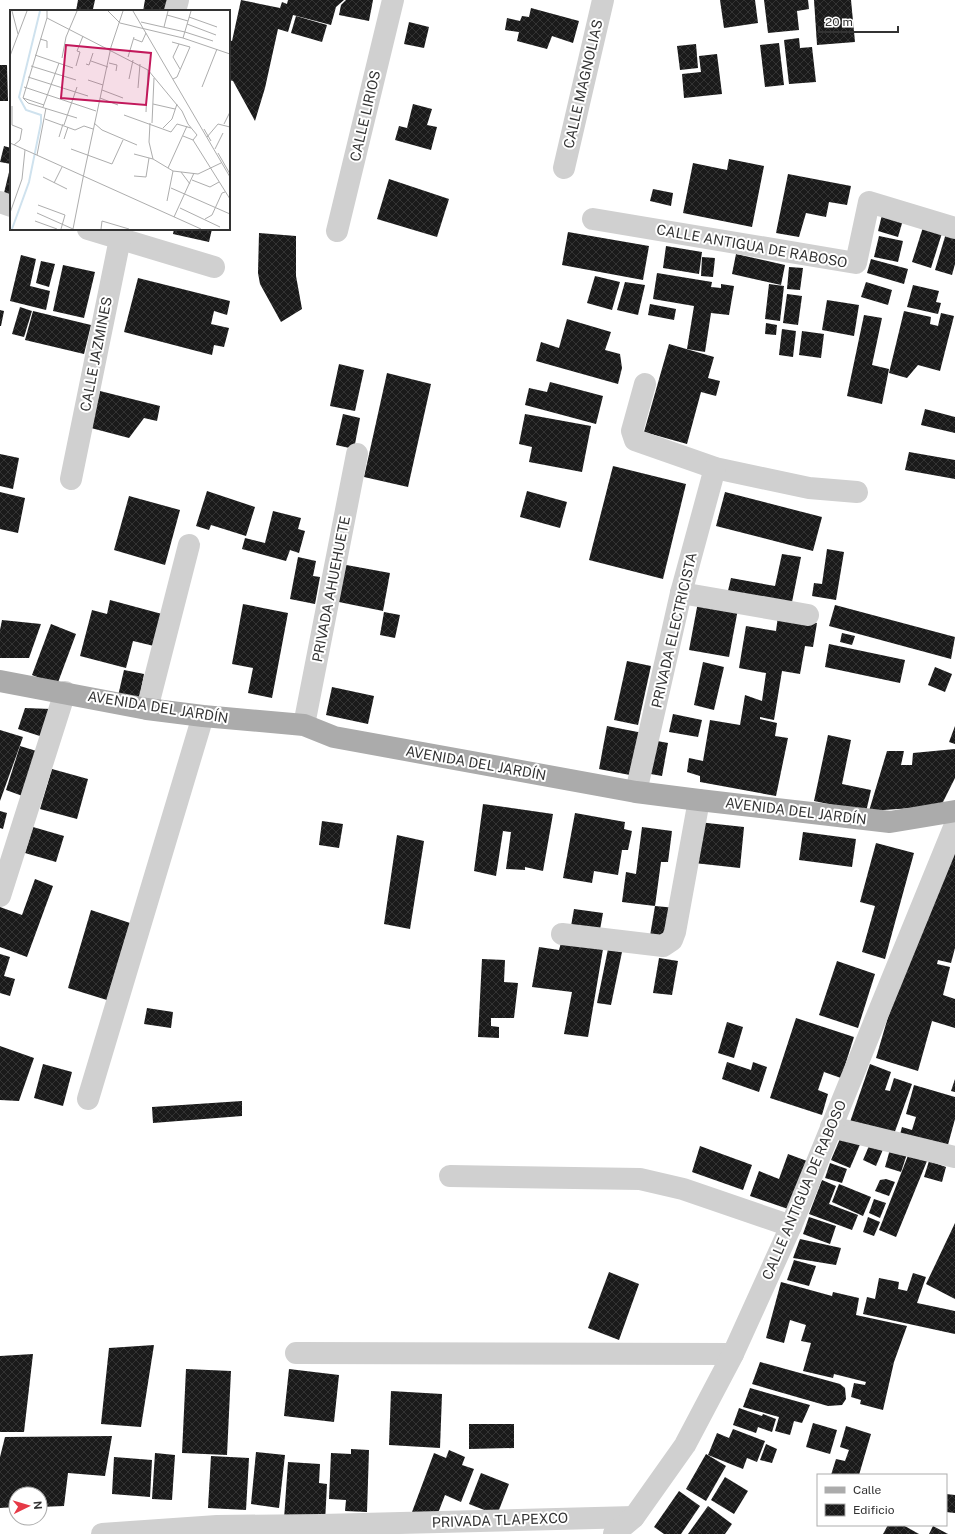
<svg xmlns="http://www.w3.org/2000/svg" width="955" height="1534" font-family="'Public Sans',sans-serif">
<defs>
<pattern id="building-cross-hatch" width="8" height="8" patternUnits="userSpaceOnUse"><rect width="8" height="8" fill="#1a1a1a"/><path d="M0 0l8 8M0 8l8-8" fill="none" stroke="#333"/></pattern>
</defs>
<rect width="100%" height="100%" fill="#fff"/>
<!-- building -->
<g fill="url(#building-cross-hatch)">
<path d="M78 0H95L93 9 98 11H76Z"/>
<path d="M145 0H168L165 11H143Z"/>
<path d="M241 0 280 8 282 2 287 4 288 0H344L336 7 331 25 293 15 288 32 278 29 265 88 255 121 233 81 229 80V40L232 41Z"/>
<path d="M346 0H373L369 21 339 15 341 5Z"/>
<path d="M720 0H755L758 23 724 28Z"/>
<path d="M764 0H808L809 9 797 11 799 30 768 33Z"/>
<path d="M814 0H851L855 42 817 45Z"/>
<path d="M531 8 579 21 573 43 552 36 547 49 517 41 519 32 505 30 507 18 520 21 522 16 529 17Z"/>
<path d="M296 16 327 25 322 42 291 33Z"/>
<path d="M409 22 429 27 424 48 404 44Z"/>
<path d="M799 38 800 48 812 47 816 82 789 84 784 40Z"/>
<path d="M779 43 784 85 765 87 760 45Z"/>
<path d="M696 44 698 68 680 70 677 46Z"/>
<path d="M717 54 722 94 684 98 682 74 701 72 699 56Z"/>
<path d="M0 65H7L8 101H0Z"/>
<path d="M413 104 432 109 427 125 437 127 431 150 395 140 399 126 407 128Z"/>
<path d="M4 146 11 148V164L0 162Z"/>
<path d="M729 159 764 166 752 227 683 213 693 163 727 170Z"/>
<path d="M10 168H11V195L4 193Z"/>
<path d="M788 174 851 186 847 205 829 202 826 217 806 213 799 237 776 233Z"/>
<path d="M389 179 449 199 437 237 377 219Z"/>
<path d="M653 189 673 193 671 206 650 201Z"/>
<path d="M882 215 903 220 898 237 878 231Z"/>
<path d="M924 224 943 230 931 268 912 262Z"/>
<path d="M174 229H212L209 242 173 234Z"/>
<path d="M947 230 955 233V264L952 275 935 270Z"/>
<path d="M568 232 649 246 643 280 562 265Z"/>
<path d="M259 233 296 236V276L302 309 281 322 260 284 258 273Z"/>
<path d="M879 236 903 241 898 262 874 257Z"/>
<path d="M666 246 702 252 699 274 663 268Z"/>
<path d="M736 254 785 265 781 285 732 274Z"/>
<path d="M21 255 36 259 30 286 50 291 46 310 10 301Z"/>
<path d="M702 257 715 258 713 277 701 276Z"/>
<path d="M871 259 908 269 904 284 867 273Z"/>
<path d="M41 261 55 264 49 287 36 283Z"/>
<path d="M63 265 95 272 84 318 53 311Z"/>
<path d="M789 267 803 268 800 290 787 289Z"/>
<path d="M657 273 712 282 711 287 721 288V284L734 286 729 315 711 313 705 352 687 349 694 306 653 299Z"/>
<path d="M595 276 620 282 612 310 587 303Z"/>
<path d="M138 278 230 301 227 315 214 311 211 324 229 328 224 347 214 345 212 355 124 332Z"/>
<path d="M625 282 645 285 638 315 617 310Z"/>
<path d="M866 282 892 290 888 305 861 297Z"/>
<path d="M769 284 784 286 780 321 765 319Z"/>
<path d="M913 285 939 291 936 302 941 303 938 314 907 307Z"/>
<path d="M787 294 802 296 798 325 783 323Z"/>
<path d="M827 300 859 305 854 336 822 330Z"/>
<path d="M650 304 676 309 674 320 648 315Z"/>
<path d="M20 307 32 311 24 337 12 334Z"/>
<path d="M0 310 4 311 1 326H0Z"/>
<path d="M33 311 91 325 84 354 25 340Z"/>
<path d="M904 311 931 317 930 324 938 326 941 313 954 316 940 371 918 365 907 378 889 373Z"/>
<path d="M864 315 882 318 872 365 889 369 882 404 847 396Z"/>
<path d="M567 319 611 332 605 350 620 354 622 368 618 384 536 361 541 342 559 348Z"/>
<path d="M766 323 777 325 776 335 765 334Z"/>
<path d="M782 329 796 331 793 357 779 355Z"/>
<path d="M802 331 824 334 821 358 799 355Z"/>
<path d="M669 344 714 357 708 378 720 381 716 396 701 392 687 444 644 432Z"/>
<path d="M339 364 364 370 355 411 330 406Z"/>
<path d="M387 373 431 384 408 487 364 477Z"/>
<path d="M550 382 603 396 596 424 525 405 529 388 547 392Z"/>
<path d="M100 391 160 406 157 421 144 418 129 438 91 428Z"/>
<path d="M925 409 955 417V433L921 425Z"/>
<path d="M343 414 360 418 354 449 336 445Z"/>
<path d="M525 414 591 426 582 472 529 462 532 447 519 444Z"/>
<path d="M909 452 955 460V479L905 470Z"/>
<path d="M0 454 19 458 13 489 0 486Z"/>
<path d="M613 466 686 484 663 579 589 560Z"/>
<path d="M207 491 255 507 246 536 211 525 209 530 196 526Z"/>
<path d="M527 491 567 502 560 528 520 517Z"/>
<path d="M0 492 25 498 18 533 0 529Z"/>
<path d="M725 492 822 517 813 551 716 526Z"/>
<path d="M129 496 180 510 165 565 114 550Z"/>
<path d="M273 511 301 518 298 529 305 531 299 553 290 550 286 561 242 549 245 538 265 543Z"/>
<path d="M827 549 844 552 836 600 812 596 814 583 822 584Z"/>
<path d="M782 554 801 557 791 607 727 595 731 578 775 586Z"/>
<path d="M298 557 316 561 313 576 320 577 315 604 290 599Z"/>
<path d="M341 564 390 573 383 611 334 601Z"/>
<path d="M110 600 162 614 154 646 133 641 126 668 80 656 92 610 107 614Z"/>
<path d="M698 602 738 609 729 657 689 650Z"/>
<path d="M243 604 288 613 272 698 248 693 253 668 232 664Z"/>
<path d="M835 605 955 637 951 659 829 626Z"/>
<path d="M384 612 400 615 395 638 380 635Z"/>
<path d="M778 616 817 623 813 647 805 646 800 674 782 671 774 720 760 717V719L777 723 775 736 788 738 776 796 700 782V776L687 772 689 758 703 761 710 720 740 725 745 695 762 701 766 673 739 668 746 626 776 631Z"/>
<path d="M2 620 41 624 29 658H0V630Z"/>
<path d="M51 624 76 634 57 685 32 675Z"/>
<path d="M842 633 855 636 852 645 840 642Z"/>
<path d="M829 644 905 660 900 683 825 667Z"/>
<path d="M627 661 651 666 638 725 614 720Z"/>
<path d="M703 662 724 667 714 710 694 705Z"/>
<path d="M935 667 952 674 945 692 928 685Z"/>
<path d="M124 670 144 674 139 700 118 696Z"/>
<path d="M332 687 374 696 368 724 326 715Z"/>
<path d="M25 708 51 709 43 737 18 729Z"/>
<path d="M673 714 702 720 698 737 669 732Z"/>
<path d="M607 726 643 733 635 776 599 769Z"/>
<path d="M955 726V744L949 742Z"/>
<path d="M0 730 23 737 0 801Z"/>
<path d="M828 735 851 740 842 784 871 790 866 812 814 801Z"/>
<path d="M652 740 668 743 662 776 645 773Z"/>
<path d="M20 746 43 753 28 798 6 790Z"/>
<path d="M955 749V778L941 806 869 811 887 751H904L901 765H912L913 753Z"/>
<path d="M52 769 88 779 77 819 40 809Z"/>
<path d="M483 804 553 814 543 871 525 867V870L506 869 511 832 503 831 496 876 474 871Z"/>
<path d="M0 811 7 813 3 829 0 828Z"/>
<path d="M575 813 625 822 624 829 632 831 628 850H622L618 875 594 871 592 883 563 878Z"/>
<path d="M322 821 343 824 339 848 319 845Z"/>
<path d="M698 822 744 827 740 868 694 863Z"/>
<path d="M33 827 64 836 56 862 25 853Z"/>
<path d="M642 827 672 831 668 862H661L655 906 622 902 626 872 636 874Z"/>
<path d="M803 832 856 839 852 867 799 860Z"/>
<path d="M397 835 424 841 410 929 384 924Z"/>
<path d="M955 839V948L951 963 938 960 937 964 950 967 943 995 955 999V1028L932 1021 918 1071 876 1058 888 1017Z"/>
<path d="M876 843 914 853 885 959 862 952 875 906 860 902Z"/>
<path d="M35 879 53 886 27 957 0 947V907L22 915Z"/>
<path d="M655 906 676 908 672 938 650 936Z"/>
<path d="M574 909 603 913 599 935 570 932Z"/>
<path d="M91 910 130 923 107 1000 68 988Z"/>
<path d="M561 943 603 949 588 1037 564 1034 572 992 532 987 539 947 559 950Z"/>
<path d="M608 949 622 952 611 1005 597 1003Z"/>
<path d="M0 954 10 957 4 976 15 979 10 996 0 993Z"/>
<path d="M659 958 678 961 672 995 653 993Z"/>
<path d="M482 959 505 960 504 982 518 983 514 1018H491V1026L499 1027V1038L478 1037Z"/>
<path d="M837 961 875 974 858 1028 819 1015Z"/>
<path d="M147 1008 173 1012 171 1028 144 1024Z"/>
<path d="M796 1018 854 1037 841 1078 824 1072 818 1090 828 1094 822 1115 770 1098Z"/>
<path d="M727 1022 743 1027 734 1058 718 1053Z"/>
<path d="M0 1046 34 1058 19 1101 0 1100Z"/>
<path d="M727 1062 751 1070 753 1062 767 1067 759 1092 722 1079Z"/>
<path d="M43 1064 72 1072 63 1106 34 1098Z"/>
<path d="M870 1064 891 1072 885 1090 890 1091 894 1078 912 1084 893 1137 850 1122Z"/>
<path d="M955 1079V1092L951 1091Z"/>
<path d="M914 1085 955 1097V1119L946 1152 899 1138 902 1127 912 1130 916 1117 906 1114Z"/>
<path d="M242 1101V1116L153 1123 152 1107Z"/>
<path d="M842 1134 861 1142 850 1168 831 1160Z"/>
<path d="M871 1141 884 1147 876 1166 863 1160Z"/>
<path d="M700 1146 752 1165 743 1190 692 1172Z"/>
<path d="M891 1146 908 1151 901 1172 885 1167Z"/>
<path d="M909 1153 927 1161 896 1237 879 1230Z"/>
<path d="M788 1154 807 1161 788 1209 750 1196 759 1171 779 1179Z"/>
<path d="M929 1161 946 1167 942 1182 924 1177Z"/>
<path d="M830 1163 847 1169 842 1183 825 1178Z"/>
<path d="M886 1179 895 1182 889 1196 875 1191 880 1180Z"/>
<path d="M822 1180 836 1186 829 1204 858 1215 852 1230 809 1214Z"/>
<path d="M839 1184 871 1197 863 1216 832 1202Z"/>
<path d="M874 1199 886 1203 880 1218 869 1213Z"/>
<path d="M809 1217 836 1226 830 1244 803 1234Z"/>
<path d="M868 1217 880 1222 874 1236 863 1232Z"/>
<path d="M955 1223V1299L926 1284Z"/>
<path d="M800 1239 841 1248 836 1265 793 1258Z"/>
<path d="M794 1260 816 1266 809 1286 787 1280Z"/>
<path d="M609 1272 639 1284 619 1340 588 1328Z"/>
<path d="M913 1273 926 1277 917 1303 955 1311V1334L863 1314 867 1297 875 1299 879 1278 899 1282 898 1289 907 1291Z"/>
<path d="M781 1282 832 1296 833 1292 859 1298 856 1315 907 1326 894 1362 883 1410 860 1404 861 1400 851 1397 854 1383 865 1385 866 1382 834 1374 833 1378 803 1371 811 1343 801 1341 806 1325 790 1320 784 1343 766 1338Z"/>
<path d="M154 1345 141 1427 101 1424 109 1348Z"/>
<path d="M33 1354 24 1432H0V1356Z"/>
<path d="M760 1362 840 1384 845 1388 846 1399 842 1405 828 1406 752 1384Z"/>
<path d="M186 1369 231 1371 227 1455 182 1453Z"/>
<path d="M289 1369 339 1375 334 1422 284 1416Z"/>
<path d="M750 1388 810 1405 802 1423 794 1421 790 1435 775 1431 779 1417 743 1407Z"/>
<path d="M391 1391 442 1394 440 1448 389 1445Z"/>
<path d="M739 1408 762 1416 763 1414 776 1419 772 1432 758 1427 756 1433 733 1425Z"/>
<path d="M813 1423 837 1430 830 1454 806 1447Z"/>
<path d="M469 1424H514V1448L469 1449Z"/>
<path d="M846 1426 871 1434 859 1475H831L836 1459 845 1461 849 1450 840 1447Z"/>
<path d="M733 1429 765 1441 757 1462 747 1458 743 1469 708 1455 717 1433 729 1438Z"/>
<path d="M112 1436 105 1476 68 1473 64 1506 40 1507V1494H16V1507L0 1508V1457L5 1437Z"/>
<path d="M766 1444 777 1449 772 1463 760 1460Z"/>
<path d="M351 1449 369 1450 367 1512 345 1511 346 1500 329 1499 331 1453 351 1454Z"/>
<path d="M449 1450 465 1457 462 1465 474 1469 461 1502 445 1495 435 1521 412 1512 434 1453 446 1458Z"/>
<path d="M256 1452 285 1455 279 1508 251 1504Z"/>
<path d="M155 1453 175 1455 172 1500 152 1499Z"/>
<path d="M706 1454 726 1466 706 1501 686 1489Z"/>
<path d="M211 1456 249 1458 246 1510 208 1508Z"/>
<path d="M114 1457 152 1460 150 1497 112 1494Z"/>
<path d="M288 1462 320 1464 319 1483 327 1484 325 1522 284 1519Z"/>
<path d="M481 1473 509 1484 497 1515 469 1504Z"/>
<path d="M725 1477 748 1491 734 1514 711 1500Z"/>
<path d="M679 1491 700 1506 681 1534H664L654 1527Z"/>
<path d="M946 1494 955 1495V1513L946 1512Z"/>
<path d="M708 1506 732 1524 725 1534H688Z"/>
<path d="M888 1525H903L919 1534H883Z"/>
<path d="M933 1526 948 1534H929Z"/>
</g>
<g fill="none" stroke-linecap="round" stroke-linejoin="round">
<!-- minor -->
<g stroke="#d0d0d0" stroke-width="22">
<path d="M175 11 178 0"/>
<path d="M564 168 603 0"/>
<path d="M0 202 11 206"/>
<path d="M593 219 856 263 869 202 955 228"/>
<path d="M88 229 214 267"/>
<path d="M337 231 393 0"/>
<path d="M645 384 632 431 635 440 715 468 809 488 857 492"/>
<path d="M71 479 122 229"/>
<path d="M681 593 808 615"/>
<path d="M147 709 189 545"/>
<path d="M304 725 357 454"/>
<path d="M636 792 681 593 715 468"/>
<path d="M0 896 65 692"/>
<path d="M562 934 663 946 672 940 675 932 699 800"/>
<path d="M88 1099 203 716"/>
<path d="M831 1127 955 1157"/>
<path d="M450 1176 640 1179 683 1189 791 1226"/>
<path d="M296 1353 733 1354"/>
<path d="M102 1534 217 1526 321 1525 634 1517"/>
<path d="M614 1534 634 1517 685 1445 733 1354 791 1226 955 825"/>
</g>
<!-- major -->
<path stroke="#ababab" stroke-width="22" d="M0 681 147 709 203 716 304 725 334 737 636 792 699 800 890 822 955 811"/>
</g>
<g text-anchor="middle" stroke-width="4" stroke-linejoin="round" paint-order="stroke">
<!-- street labels -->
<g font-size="14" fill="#333" stroke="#fff">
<text transform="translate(583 84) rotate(-77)" y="5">CALLE MAGNOLIAS</text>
<text transform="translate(365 116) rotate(-77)" y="5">CALLE LIRIOS</text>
<text transform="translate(752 246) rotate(10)" y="5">CALLE ANTIGUA DE RABOSO</text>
<text transform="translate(96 354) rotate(-79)" y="5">CALLE JAZMINES</text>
<text transform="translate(331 589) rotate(-79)" y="5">PRIVADA AHUEHUETE</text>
<text transform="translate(674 630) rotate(-77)" y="5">PRIVADA ELECTRICISTA</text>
<text transform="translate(158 707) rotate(9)" y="5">AVENIDA DEL JARDÍN</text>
<text transform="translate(476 763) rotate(10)" y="5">AVENIDA DEL JARDÍN</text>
<text transform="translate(796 811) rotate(7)" y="5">AVENIDA DEL JARDÍN</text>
<text transform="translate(804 1190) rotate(-67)" y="5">CALLE ANTIGUA DE RABOSO</text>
<text transform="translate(500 1520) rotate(-2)" y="5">PRIVADA TLAPEXCO</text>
</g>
</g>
<!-- overview -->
<g transform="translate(10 10)">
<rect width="220" height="220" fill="#fff"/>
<path fill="none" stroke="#cfe2ee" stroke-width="2" d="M2 219 19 172 31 113V105L16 100 9 87 30 1"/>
<path fill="none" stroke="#adadad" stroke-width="1" d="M2 1 8 24M98 1 110 13 173 28 220 44M123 1 220 167M157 5 178 11M179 7 207 17M37 8 138 60 172 101 178 114 187 125 183 130M131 12 175 22 203 31M177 14 206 25M154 17 158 1M173 28 181 1M30 29 37 31V38M124 29 132 32 136 23M162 32 180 37 167 67 163 69M169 34 163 47 170 59M25 45 63 58M0 46 17 1M118 47 124 27M52 48 56 27 67 1M81 51 98 57M99 53 107 55 106 61M76 54 79 55 83 43M21 56 66 70M66 56 70 42 67 41 73 26M18 67 78 86M119 69 123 50M78 70 93 75M14 77 86 101M192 77 207 39M128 78 130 54M92 80 113 88M13 88 37 8V1M13 88 18 93 67 108M13 88 34 95M90 88 108 95M143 94 165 99M2 96V115L12 119 10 130 4 135M33 97 49 53M136 102 138 60M114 105 161 122 167 114 181 118M35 109 65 120 74 116 83 119M84 113 92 120 127 135M140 113 139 132 143 149M142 113 144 68M214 114 220 102M54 115 67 77M153 118 162 109 167 94M194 119 201 131M173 126 183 130 220 189M49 127 53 114M197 127 208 114 220 117M54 129 58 117M0 133 191 219M61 139 102 154 113 130M205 139 213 123M208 143 220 164M124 144 143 149 163 161 188 164 211 153M27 145 36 98M158 158 177 116M171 162 180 174M124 166 136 167 139 148M33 167 57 179M73 168 101 37 113 1M182 170 200 177 209 172M44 173 52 157M161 178 220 204M157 191 163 161M28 195 55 205 51 219M170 198 210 217M0 203 12 169 15 140M27 203 63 219M164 207 184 163M195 209 202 205 212 183 215 182M25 211 47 219M63 219 73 168M91 219 92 211 119 219"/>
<path fill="#c2185b" fill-opacity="0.15" stroke="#c2185b" stroke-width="2" d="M56 35 141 43 136 95 51 88Z"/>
<rect width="220" height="220" fill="none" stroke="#333" stroke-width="2"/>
</g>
<!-- legend -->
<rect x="817" y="1474" width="130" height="52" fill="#ffffff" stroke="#adadad"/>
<rect x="825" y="1487" width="20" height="6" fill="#ababab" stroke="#adadad"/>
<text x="853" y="1494" font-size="12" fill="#333333">Calle</text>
<rect x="825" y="1504" width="20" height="12" fill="url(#building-cross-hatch)" stroke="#adadad"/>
<text x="853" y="1514" font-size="12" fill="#333333">Edificio</text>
<!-- north arrow -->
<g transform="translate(28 1506) rotate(85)"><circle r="19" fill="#ffffff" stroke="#adadad"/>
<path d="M0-3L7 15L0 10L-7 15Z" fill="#e63946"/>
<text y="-6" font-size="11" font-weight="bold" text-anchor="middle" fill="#333333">N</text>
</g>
<!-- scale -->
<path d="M819 26v6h79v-6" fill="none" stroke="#333333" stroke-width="2"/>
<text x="825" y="26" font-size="12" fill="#333333" stroke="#ffffff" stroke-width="3" paint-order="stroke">20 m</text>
</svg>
